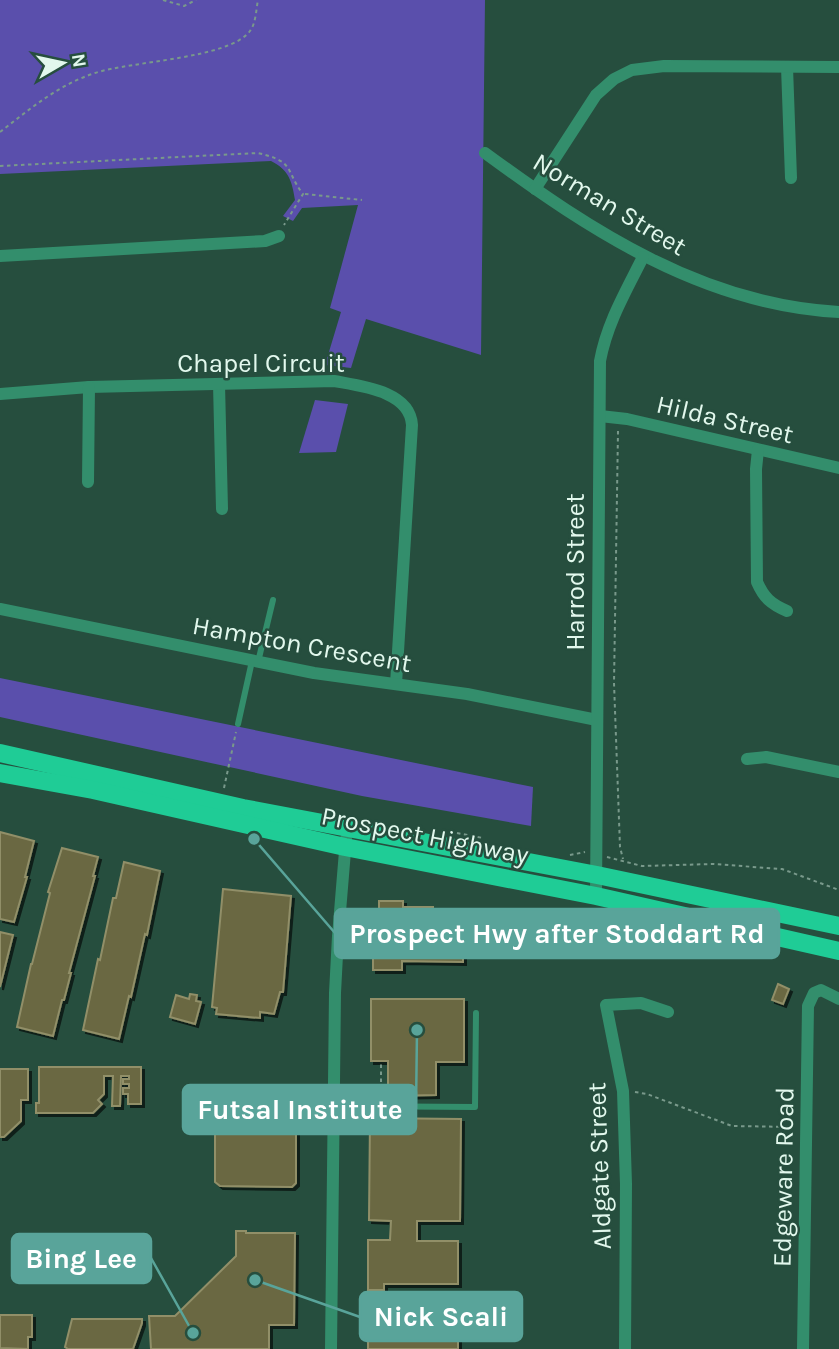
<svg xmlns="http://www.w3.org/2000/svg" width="839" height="1349" font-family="Karla,sans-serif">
<defs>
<filter id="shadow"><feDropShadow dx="3" dy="3" stdDeviation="0" flood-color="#0009"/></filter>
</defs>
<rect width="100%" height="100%" fill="#264e3e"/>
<!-- green -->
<g fill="#5a4fac">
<path d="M0 0H485L481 355 366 319 351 368 325 365 341 312 330 308 358 205 302 208 293 221 283 216 295 200C292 181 289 170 271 161L0 174Z"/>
<path d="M315 400 348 404 336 452 299 453Z"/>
<path d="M0 678 533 787 531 826 362 796 0 717Z"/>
</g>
<!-- building -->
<g fill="#6a6843" stroke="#918f68" stroke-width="2" filter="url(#shadow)">
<path d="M0 832 34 841 25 877H27L14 922 0 919Z"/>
<path d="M62 848 98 857 93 876H95L69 973H71L64 1000H62L53 1036 17 1027 31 964H32L50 893 48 892Z"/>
<path d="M124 862 160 871 147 935 145 934 131 997 129 996 119 1039 83 1030 98 959 100 960 113 898H116Z"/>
<path d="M223 889 291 896 283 992H280L274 1014 260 1012V1018L216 1014 217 1008 212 1007Z"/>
<path d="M379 901H403V907H433V913H463V962L402 961V970H373V931L379 926Z"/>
<path d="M0 932 13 935 0 987Z"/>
<path d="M778 984 789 989 783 1004 772 1000Z"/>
<path d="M190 994 197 995 196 1001 201 1002 195 1024 170 1017 176 995 189 999Z"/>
<path d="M371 999H464V1062H436V1095L388 1096V1061H371Z"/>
<path d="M39 1067H141V1104H128V1094H123V1088H129V1084H123V1079H129V1076H121L120 1106H112L113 1076H104V1094L98 1100 102 1104 93 1113H36V1103H39Z"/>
<path d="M0 1069H28V1100H21V1121L4 1137H0Z"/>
<path d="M258 1105H287V1118H292L296 1123V1183L292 1187 220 1186 215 1182V1131H212L211 1122H216V1118H258Z"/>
<path d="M370 1118 461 1119 460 1221H417V1241H458V1284H384V1290H368V1240H390L391 1221 369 1220Z"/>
<path d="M236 1231H246V1233H295L294 1325H269V1349H151L149 1316H175L236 1256Z"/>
<path d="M0 1315H32V1337H28V1349L0 1348Z"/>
<path d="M72 1319H142V1323L133 1349H68L65 1347Z"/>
<path d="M371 1319 458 1320V1349H368V1322Z"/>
</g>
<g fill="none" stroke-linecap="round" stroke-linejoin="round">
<!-- path -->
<g stroke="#79998b" stroke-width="2" stroke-dasharray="3.5 3.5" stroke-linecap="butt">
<path d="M163 0 184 6 196 0"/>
<path d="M0 132C30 109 58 85 95 73 131 61 229 59 250 31 256 23 256 10 258 0"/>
<path d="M0 166 258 153C296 162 284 169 303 194L284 225"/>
<path d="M305 194 362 200"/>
<path d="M618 431 614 683 620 847 623 859"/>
<path d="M224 788 236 732"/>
<path d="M457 833 483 838"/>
<path d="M570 855 585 852"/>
<path d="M607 857 642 866 713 864 782 869 839 890"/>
<path d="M635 1092 647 1094 732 1126 795 1127"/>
<path d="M381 1096V1061"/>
</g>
<!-- lane -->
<g stroke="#338e6c" stroke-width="6">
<path d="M258 662 273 600"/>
<path d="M238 724 252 661"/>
<path d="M334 1106 475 1107 476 1013"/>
</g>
<!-- street -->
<g stroke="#338e6c" stroke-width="12">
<path d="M787 67 791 178"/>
<path d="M485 153C591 231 704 305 839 312"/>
<path d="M535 189 596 95 614 79 632 70 664 66 839 67"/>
<path d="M0 256 265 241 279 236"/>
<path d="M219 384 222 509"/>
<path d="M0 394 89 387 334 381C361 386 410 391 412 425L396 684"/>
<path d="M600 416 627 419 839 468"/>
<path d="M758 450 756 469 757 582C764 598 771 604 787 611"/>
<path d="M88 482 89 387"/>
<path d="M0 609 314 673 467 694 597 720"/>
<path d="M747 759 766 757 839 772"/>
<path d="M596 896 600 361C607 323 626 291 643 257"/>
<path d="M331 1349 335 993 338 936 346 839"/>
<path d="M625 1349 626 1184 623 1091 606 1005 641 1003 668 1012"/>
<path d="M803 1349 808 1006 814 993 821 990 839 999"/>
</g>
<!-- primary -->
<g stroke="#1fcc96" stroke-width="18">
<path d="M0 753 243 808 597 875 839 926"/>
<path d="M0 773 93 790 345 847 596 896 839 951"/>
</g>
</g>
<g text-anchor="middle" stroke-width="5" stroke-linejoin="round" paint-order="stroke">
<!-- street labels -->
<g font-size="26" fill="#e2f8ed" stroke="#264e3e">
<text transform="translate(610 204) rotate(31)" y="9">Norman Street</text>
<text x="261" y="372">Chapel Circuit</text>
<text transform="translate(725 419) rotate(13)" y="9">Hilda Street</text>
<text transform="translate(575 572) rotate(-90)" y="9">Harrod Street</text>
<text transform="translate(302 644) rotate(10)" y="9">Hampton Crescent</text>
<text transform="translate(425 835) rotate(11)" y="9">Prospect Highway</text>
<text transform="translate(599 1166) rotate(-92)" y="9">Aldgate Street</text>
<text transform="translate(783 1177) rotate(-89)" y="9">Edgeware Road</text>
</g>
</g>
<!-- callouts -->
<path fill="none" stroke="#59a49a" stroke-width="2.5" d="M254 839L335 933M417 1030L416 1109M193 1333L151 1258M255 1280L360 1317"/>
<g fill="#59a49a" stroke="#264e3e" stroke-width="2.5">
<circle cx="254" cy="839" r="7"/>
<circle cx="417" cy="1030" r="7"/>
<circle cx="193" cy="1333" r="7"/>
<circle cx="255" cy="1280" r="7"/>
</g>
<g fill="#59a49a" stroke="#59a49a" stroke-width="2.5">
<rect x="335" y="909" width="444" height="49" rx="7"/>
<rect x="183" y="1085" width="233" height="49" rx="7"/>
<rect x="12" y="1234" width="139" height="49" rx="7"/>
<rect x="360" y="1292" width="162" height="49" rx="7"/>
</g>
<g font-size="28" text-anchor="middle" font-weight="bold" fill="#fff">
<text x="557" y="943">Prospect Hwy after Stoddart Rd</text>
<text x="300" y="1119">Futsal Institute</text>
<text x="81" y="1268">Bing Lee</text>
<text x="441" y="1326">Nick Scali</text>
</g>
<!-- north arrow -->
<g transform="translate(63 63) rotate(81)" stroke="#264e3e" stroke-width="5" paint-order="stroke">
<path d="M0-5L12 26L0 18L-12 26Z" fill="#e2f8ed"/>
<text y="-10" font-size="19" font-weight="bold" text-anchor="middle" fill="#e2f8ed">N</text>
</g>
</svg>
